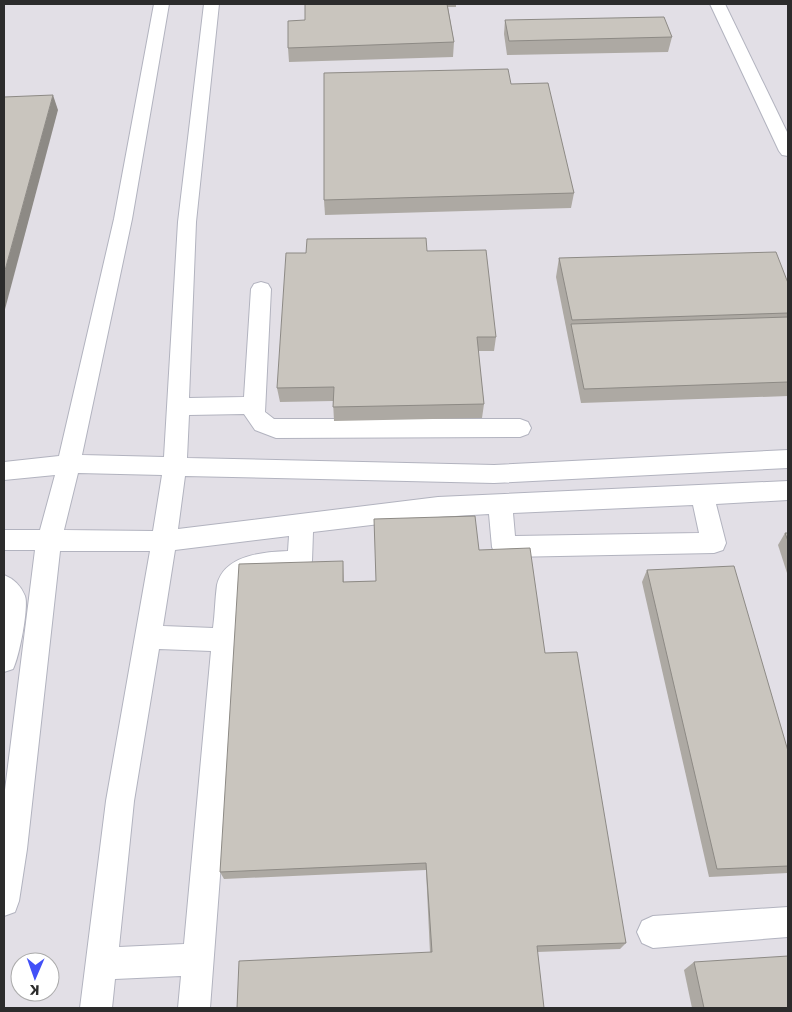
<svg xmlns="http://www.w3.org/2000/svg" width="792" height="1012" font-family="Poppins,sans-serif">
<rect width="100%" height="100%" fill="#ede9df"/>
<!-- industrial -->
<path fill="#e2dfe6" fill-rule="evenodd" d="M4 4H788V1008H4ZM20 962H50V992H20Z"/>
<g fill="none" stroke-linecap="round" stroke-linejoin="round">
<!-- minor casing -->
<g stroke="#b2b3bf" stroke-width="2">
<g id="minor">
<path d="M154 4H169L132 219 82 455 164 457 178 222 204 4H219L196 222 189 398 244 397 251 289 254 284 261 282 268 284 271 289 265 412 274 419H520L528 422 531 428 528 434 520 437 276 438 255 430 244 414 189 415 187 458 494 465 788 450V468L494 483 185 476 178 529 438 497 788 481V500L716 504 726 543 723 550 714 553 504 557 495 554 492 547 489 514 438 517 313 532 312 561 309 568C288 576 257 565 242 586L210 1008H178L181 976 115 979 112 1008H80L106 801 150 551H60L27 849 19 901 15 912 4 916V798L35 550H4V530H40L55 475 4 480V462L59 456 114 219ZM78 473 162 475 153 531 64 530ZM693 505 699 533 515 536 513 513ZM289 536 288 551C263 552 224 555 217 585 215 599 215 614 213 628L163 626 175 550ZM159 649 211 651 184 944 119 947 134 801Z"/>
<path d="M710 4H725L788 134V156L782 155 779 151Z"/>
<path d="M4 575C14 579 21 586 25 596 29 607 19 657 13 669L4 672Z"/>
<path d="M788 907V937L653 948 642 943 637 932 642 921 653 916Z"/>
</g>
</g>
<!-- minor -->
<use href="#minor" fill="#fff" fill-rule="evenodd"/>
</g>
<!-- wall -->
<g fill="#ada9a3">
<path d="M305 4H456V7H448L454 42 453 57 289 62 288 48 305 20Z"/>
<path d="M505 20 672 37 668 52 507 55 504 34Z"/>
<path d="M511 84 574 193 571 208 325 215 324 200Z"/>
<path d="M427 251 496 337 494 351H478L484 404 482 418 334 421 333 401 280 402 277 388Z"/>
<path d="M559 258 788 283V396L581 403 556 277Z"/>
<path d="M785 533H788V576L778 545Z"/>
<path d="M479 550 545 653 626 943 620 949 537 952 430 953 426 870 224 879 220 872 343 561 344 582 376 581Z"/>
<path d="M647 570 788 751V873L709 877 642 582Z"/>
<path d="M694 962 788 1008H692L684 970Z"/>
</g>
<!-- shaded-wall -->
<path fill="#8d8a85" d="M53 95 58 110 4 313V274Z"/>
<!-- building -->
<g fill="#c9c5be" stroke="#8d8a85">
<path d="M305 4H447L454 42 288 48V21L305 20Z"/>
<path d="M664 17 672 37 509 41 505 20Z"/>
<path d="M508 69 511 84 548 83 574 193 324 200V73Z"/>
<path d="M53 95 4 274V97Z"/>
<path d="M426 238 427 251 486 250 496 337H477L484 404 333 407 334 387 277 388 286 253H306L307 239Z"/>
<path d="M776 252 788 283V313L572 320 559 258Z"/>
<path d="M788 317V382L584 389 571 324Z"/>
<path d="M475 516 479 550 530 548 545 653 577 652 626 943 537 946 544 1008H237L239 961 432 952 426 863 220 872 239 564 343 561V582L376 581 374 519Z"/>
<path d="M785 533H788V541Z"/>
<path d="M734 566 788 751V866L717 869 647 570Z"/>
<path d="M788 956V1008H704L694 962Z"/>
</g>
<!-- border -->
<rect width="792" height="1012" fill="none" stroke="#2c2c2c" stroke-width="10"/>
<!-- north arrow -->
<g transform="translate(35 977) rotate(182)"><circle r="24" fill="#ffffff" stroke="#ababab"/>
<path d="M0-4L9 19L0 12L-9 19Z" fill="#4250f7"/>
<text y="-8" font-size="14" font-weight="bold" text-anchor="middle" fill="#2c2c2c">K</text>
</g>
</svg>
